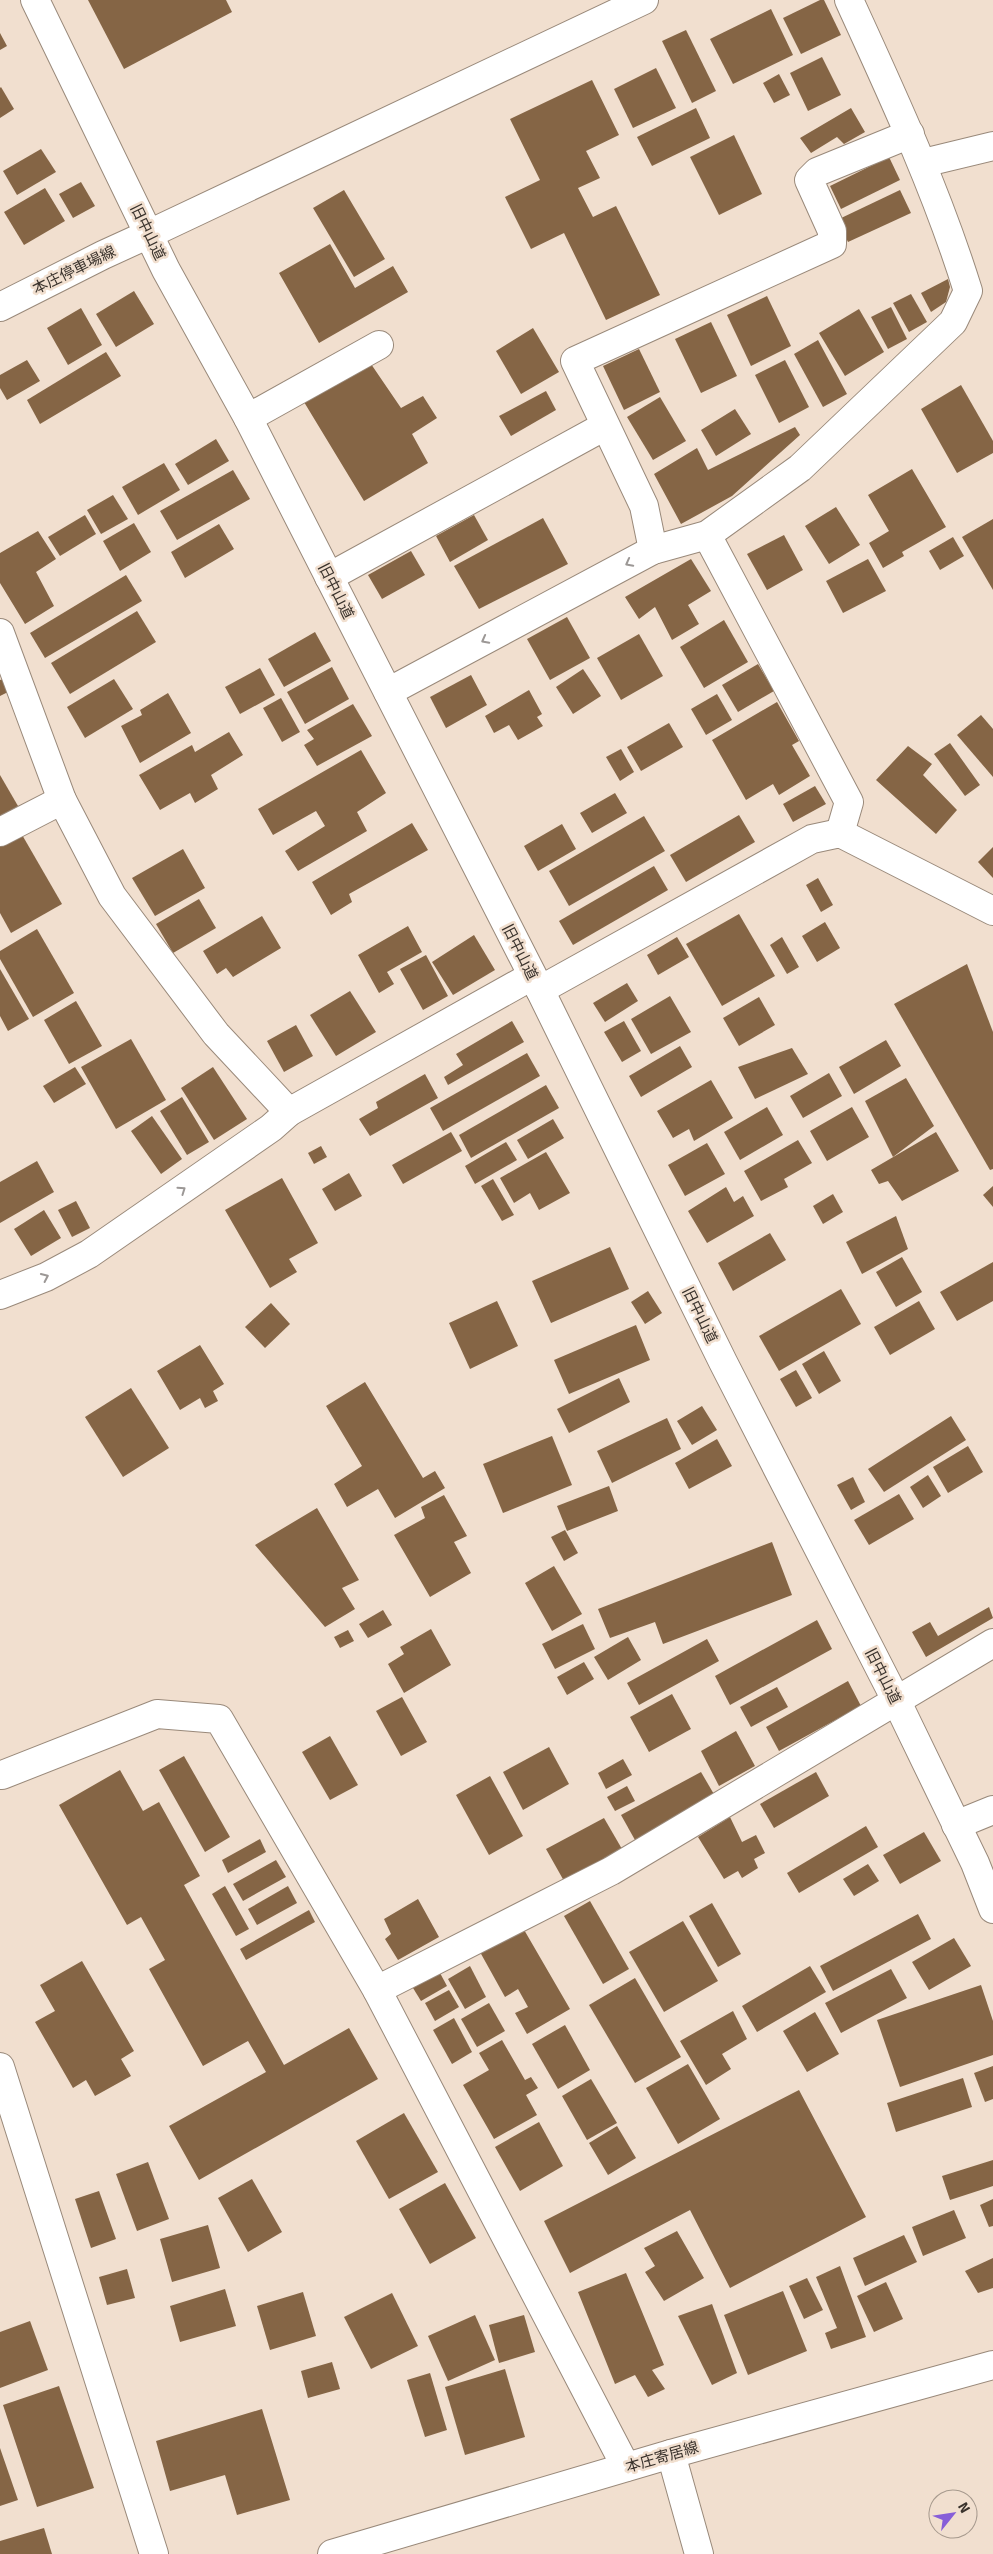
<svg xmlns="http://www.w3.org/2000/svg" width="993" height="2554" font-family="Signika,'Noto Sans JP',sans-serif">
<rect width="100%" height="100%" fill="#f1dfcf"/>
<!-- building -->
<g fill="#856545">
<path d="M88 0H226L232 12 124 69Z"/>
<path d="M820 0H824L841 35 801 54 783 18Z"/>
<path d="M771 9 793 55 733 84 710 39Z"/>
<path d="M686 30 716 91 692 103 662 41Z"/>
<path d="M0 33 7 46 0 50Z"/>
<path d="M822 57 841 95 808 111 790 73Z"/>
<path d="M656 68 676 108 633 128 614 89Z"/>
<path d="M779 74 790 95 774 103 763 83Z"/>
<path d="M592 80 619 135 586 151 600 178 578 188 593 217 616 206 660 295 606 320 564 233 531 249 505 197 540 180 510 119Z"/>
<path d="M1 87 14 109 0 118V88Z"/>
<path d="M696 108 710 138 652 166 637 137Z"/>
<path d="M851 108 865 132 844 144 837 137 811 153 800 138Z"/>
<path d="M734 135 762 194 719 215 690 157Z"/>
<path d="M41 149 56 172 17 195 3 171Z"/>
<path d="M889 157 900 180 841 209 830 186Z"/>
<path d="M81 182 95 206 73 218 59 194Z"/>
<path d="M45 188 65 221 24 245 4 212Z"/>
<path d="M344 190 385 259 354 277 313 208Z"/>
<path d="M900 190 911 213 848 242 837 220Z"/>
<path d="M330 244 355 288 393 266 408 292 319 343 279 273Z"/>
<path d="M948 279 950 287 946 302 931 312 921 293Z"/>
<path d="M134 291 154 324 116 347 96 314Z"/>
<path d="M911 294 927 322 909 332 893 303Z"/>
<path d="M767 296 791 346 751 366 727 315Z"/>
<path d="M891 307 907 339 888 349 871 317Z"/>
<path d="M81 308 102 345 68 365 47 328Z"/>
<path d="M859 309 884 352 845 376 819 333Z"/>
<path d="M711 322 737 376 701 393 675 339Z"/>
<path d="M533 328 559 372 521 394 496 351Z"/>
<path d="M818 340 847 394 823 407 794 354Z"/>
<path d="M639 349 660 392 624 410 603 366Z"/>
<path d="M106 352 121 376 40 424 27 400Z"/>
<path d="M27 360 40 381 7 400 0 388V375Z"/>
<path d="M785 360 809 407 779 423 755 375Z"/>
<path d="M371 364 401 408 423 396 437 418 412 434 428 463 364 501 304 402Z"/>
<path d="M961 385 993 441V453L957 473 921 409Z"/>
<path d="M546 391 556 410 511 436 499 416Z"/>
<path d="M660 397 686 441 653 460 627 417Z"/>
<path d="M735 409 751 434 716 456 701 430Z"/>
<path d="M795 427 800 435 732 496 681 524 654 474 697 448 708 470Z"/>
<path d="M216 439 229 461 188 485 175 464Z"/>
<path d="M164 463 180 490 138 515 122 487Z"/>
<path d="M912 469 946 527 902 552 904 556 883 568 869 543 889 531 868 495Z"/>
<path d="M233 470 250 499 177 540 160 511Z"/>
<path d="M113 495 128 519 101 534 87 510Z"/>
<path d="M836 507 860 545 829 564 805 526Z"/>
<path d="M85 515 96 534 60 556 48 537Z"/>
<path d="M474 515 488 540 450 562 436 536Z"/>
<path d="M543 518 568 564 479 609 454 566Z"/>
<path d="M993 519V590L962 537Z"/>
<path d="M134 523 151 552 120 571 103 541Z"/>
<path d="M219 524 234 549 185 578 171 552Z"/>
<path d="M38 531 56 559 36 572 54 606 25 624 0 583V553Z"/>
<path d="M784 535 803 570 767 590 747 554Z"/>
<path d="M953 537 964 556 940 570 929 551Z"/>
<path d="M411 551 425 575 382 599 368 575Z"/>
<path d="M691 559 711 591 688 605 699 624 672 640 655 607 639 619 625 597Z"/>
<path d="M868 559 886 591 843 613 826 581Z"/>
<path d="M126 575 142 601 45 658 30 633Z"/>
<path d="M137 611 156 642 70 694 51 663Z"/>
<path d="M567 617 590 658 550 680 527 639Z"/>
<path d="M724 620 748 662 704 688 680 647Z"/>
<path d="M315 632 331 661 284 687 268 659Z"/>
<path d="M639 634 663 676 621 700 597 658Z"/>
<path d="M758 664 774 691 738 712 722 685Z"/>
<path d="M332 667 349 699 305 724 287 692Z"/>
<path d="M260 668 275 695 240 714 225 687Z"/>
<path d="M583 669 601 696 573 714 556 687Z"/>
<path d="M471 675 487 705 446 728 430 697Z"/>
<path d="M3 679 10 691 0 696V680Z"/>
<path d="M114 679 133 709 85 738 67 707Z"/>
<path d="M529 690 542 714 537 717 543 726 518 740 509 725 494 733 485 716Z"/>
<path d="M168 693 191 733 140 763 121 726 142 715 140 710Z"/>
<path d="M717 694 732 720 706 735 691 709Z"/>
<path d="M281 698 300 732 282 742 263 708Z"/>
<path d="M777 702 799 741 792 745 810 776 779 795 773 784 746 800 712 740Z"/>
<path d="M353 704 372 736 317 766 304 745 314 739 307 730Z"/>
<path d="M981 715 993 729V777L957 735Z"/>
<path d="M669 723 683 747 641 771 627 747Z"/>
<path d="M229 732 243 755 211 775 218 789 195 803 190 793 160 810 139 775 192 745 195 752Z"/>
<path d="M950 743 980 785 965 796 934 754Z"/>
<path d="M908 746 932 764 923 775 957 810 936 834 876 780Z"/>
<path d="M621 749 634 772 620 781 606 757Z"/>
<path d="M361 750 386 793 357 812 367 831 298 871 285 851 325 826 316 811 273 835 258 809Z"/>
<path d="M0 775 18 806 0 817Z"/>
<path d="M815 786 826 804 793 822 783 804Z"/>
<path d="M615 793 627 813 592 833 580 813Z"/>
<path d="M739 815 755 842 686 882 670 855Z"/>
<path d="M644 816 665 851 569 906 549 871Z"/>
<path d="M412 823 428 850 349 894 352 902 331 915 312 882Z"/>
<path d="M562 824 576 849 538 871 524 846Z"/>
<path d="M21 833 62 904 11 933 0 913V845Z"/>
<path d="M993 847V878L978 862Z"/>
<path d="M183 849 205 888 155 916 132 878Z"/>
<path d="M654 866 668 890 573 945 559 921Z"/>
<path d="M818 878 833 905 821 912 806 885Z"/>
<path d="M199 899 216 928 173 953 156 924Z"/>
<path d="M739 914 775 976 722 1006 686 944Z"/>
<path d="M262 916 281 948 233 977 226 968 217 974 203 951Z"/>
<path d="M825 922 840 948 817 962 802 936Z"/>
<path d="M408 926 422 952 387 972 394 984 379 993 358 955Z"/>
<path d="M37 929 74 993 33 1017 0 959V951Z"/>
<path d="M474 935 495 970 453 995 432 962Z"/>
<path d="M677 937 689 957 658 975 647 955Z"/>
<path d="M782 937 799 967 787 974 770 945Z"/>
<path d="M426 955 448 996 423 1010 400 969Z"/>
<path d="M967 964 993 1032V1169L990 1170 894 1004Z"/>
<path d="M0 969 29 1019 8 1031 0 1016Z"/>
<path d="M627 983 638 1001 605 1022 593 1003Z"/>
<path d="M350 991 376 1032 336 1056 310 1015Z"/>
<path d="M670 996 691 1032 651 1054 631 1019Z"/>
<path d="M759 997 775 1025 739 1046 723 1018Z"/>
<path d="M76 1001 102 1046 69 1064 44 1020Z"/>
<path d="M512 1021 524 1042 448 1085 444 1077 463 1065 456 1054Z"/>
<path d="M624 1021 641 1051 622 1062 604 1032Z"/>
<path d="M296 1025 313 1056 284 1072 267 1041Z"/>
<path d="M131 1039 166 1100 116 1129 81 1067Z"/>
<path d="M886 1040 901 1066 854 1094 839 1067Z"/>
<path d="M680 1046 692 1067 641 1097 629 1076Z"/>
<path d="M792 1048 808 1074 755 1099 738 1067Z"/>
<path d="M527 1053 540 1076 443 1131 430 1108Z"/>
<path d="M75 1067 86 1084 54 1103 43 1086Z"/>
<path d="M213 1067 247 1119 214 1140 181 1088Z"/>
<path d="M829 1073 842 1096 803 1118 790 1096Z"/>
<path d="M425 1074 438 1098 370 1136 359 1119 378 1108 376 1102Z"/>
<path d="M906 1078 934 1126 893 1157 865 1101Z"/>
<path d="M711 1080 733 1118 694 1141 689 1129 673 1138 657 1111Z"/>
<path d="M546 1085 559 1108 471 1158 459 1135Z"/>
<path d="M182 1097 209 1142 187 1155 160 1111Z"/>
<path d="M767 1107 783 1135 740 1160 724 1132Z"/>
<path d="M852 1107 869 1137 827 1161 810 1131Z"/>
<path d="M152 1116 182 1159 161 1174 131 1131Z"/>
<path d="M553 1119 564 1138 528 1159 517 1140Z"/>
<path d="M451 1132 462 1151 403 1184 392 1165Z"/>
<path d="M936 1132 959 1171 902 1201 888 1181 879 1184 871 1170Z"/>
<path d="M798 1140 812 1163 784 1179 788 1187 761 1201 744 1171Z"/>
<path d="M506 1142 517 1160 475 1184 465 1166Z"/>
<path d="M707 1143 725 1174 685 1196 668 1165Z"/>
<path d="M321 1146 327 1157 314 1164 308 1153Z"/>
<path d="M546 1152 570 1193 539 1210 530 1193 514 1203 500 1178Z"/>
<path d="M37 1161 54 1192 0 1223V1182Z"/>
<path d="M349 1173 362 1196 335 1211 322 1189Z"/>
<path d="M282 1178 318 1243 289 1259 297 1272 270 1288 225 1210Z"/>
<path d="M493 1179 514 1215 502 1221 481 1186Z"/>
<path d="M993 1186V1207L983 1195Z"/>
<path d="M726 1187 734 1202 743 1196 754 1216 707 1243 688 1211Z"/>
<path d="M833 1194 843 1212 823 1224 813 1206Z"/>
<path d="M76 1201 90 1228 72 1237 58 1210Z"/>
<path d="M44 1210 61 1238 31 1256 14 1229Z"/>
<path d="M896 1216 908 1249 862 1274 846 1242Z"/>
<path d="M770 1233 786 1260 733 1291 718 1263Z"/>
<path d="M610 1247 629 1289 551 1323 532 1281Z"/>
<path d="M902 1257 922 1292 896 1307 876 1272Z"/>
<path d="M993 1262V1301L957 1321 940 1292Z"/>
<path d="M841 1289 861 1324 779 1371 759 1336Z"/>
<path d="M648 1291 662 1313 645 1324 631 1302Z"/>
<path d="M497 1301 518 1346 470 1369 449 1323Z"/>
<path d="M919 1301 935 1329 890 1355 874 1327Z"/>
<path d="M271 1303 290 1324 265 1348 245 1327Z"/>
<path d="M636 1325 650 1360 569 1394 554 1360Z"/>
<path d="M200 1345 224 1384 213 1391 218 1401 205 1408 200 1398 180 1410 157 1371Z"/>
<path d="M824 1351 841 1381 819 1394 802 1364Z"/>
<path d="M796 1370 812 1398 796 1407 780 1379Z"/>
<path d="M619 1378 630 1402 569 1433 557 1409Z"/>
<path d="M365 1382 423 1478 435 1471 445 1488 395 1518 378 1489 347 1507 334 1484 362 1466 326 1406Z"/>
<path d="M131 1388 169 1448 123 1477 85 1417Z"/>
<path d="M702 1406 717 1430 692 1445 677 1421Z"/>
<path d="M951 1416 966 1440 884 1492 868 1469Z"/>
<path d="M667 1418 681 1449 612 1483 597 1451Z"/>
<path d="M552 1436 572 1485 503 1513 483 1464Z"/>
<path d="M717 1439 732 1466 689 1489 675 1463Z"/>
<path d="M968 1446 983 1472 948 1493 933 1467Z"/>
<path d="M928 1475 941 1496 923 1508 910 1487Z"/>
<path d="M853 1477 865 1502 851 1510 837 1485Z"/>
<path d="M609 1486 618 1511 567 1531 557 1506Z"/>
<path d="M899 1494 914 1519 869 1545 854 1520Z"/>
<path d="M444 1495 467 1536 454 1542 471 1573 430 1597 394 1535 425 1518 421 1507Z"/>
<path d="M317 1508 359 1580 342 1588 355 1609 325 1627 255 1545Z"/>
<path d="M565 1530 578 1553 564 1561 551 1537Z"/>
<path d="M772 1542 792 1595 663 1644 655 1622 610 1638 598 1609Z"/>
<path d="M554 1566 582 1614 552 1631 525 1583Z"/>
<path d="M989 1607 993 1618 926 1657 912 1632 930 1622 938 1636Z"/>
<path d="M383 1610 392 1625 368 1638 359 1624Z"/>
<path d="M817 1620 832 1649 730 1705 715 1676Z"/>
<path d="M583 1624 595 1649 555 1669 542 1644Z"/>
<path d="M431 1629 451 1665 404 1693 388 1664 404 1654 400 1647Z"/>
<path d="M348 1630 354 1641 340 1648 334 1637Z"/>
<path d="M628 1637 641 1660 608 1680 594 1657Z"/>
<path d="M707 1639 719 1661 639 1705 627 1683Z"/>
<path d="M584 1662 594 1679 567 1695 557 1677Z"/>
<path d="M848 1681 861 1706 779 1751 766 1727Z"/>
<path d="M777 1687 788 1707 751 1727 740 1707Z"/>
<path d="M672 1694 691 1729 649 1752 630 1717Z"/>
<path d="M402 1697 427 1742 401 1756 376 1711Z"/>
<path d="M736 1731 755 1766 719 1786 701 1751Z"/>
<path d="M330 1736 358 1785 330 1800 302 1752Z"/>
<path d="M549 1747 569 1784 523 1810 503 1772Z"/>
<path d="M184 1756 230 1837 205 1852 159 1770Z"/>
<path d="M623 1759 632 1775 606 1789 598 1773Z"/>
<path d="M120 1770 143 1811 159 1802 200 1876 184 1885 284 2065 349 2028 378 2079 199 2180 169 2126 266 2072 248 2041 203 2066 149 1969 165 1960 141 1917 127 1925 59 1805Z"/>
<path d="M701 1772 715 1796 635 1840 621 1815Z"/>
<path d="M816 1772 829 1796 774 1828 760 1804Z"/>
<path d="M490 1776 523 1836 489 1855 456 1795Z"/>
<path d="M627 1786 635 1801 615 1811 607 1797Z"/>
<path d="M730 1817 742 1842 756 1835 765 1853 754 1859 758 1868 742 1878 738 1871 724 1879 698 1837Z"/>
<path d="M604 1818 622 1849 564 1881 546 1849Z"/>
<path d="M866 1826 878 1847 799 1893 787 1873Z"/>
<path d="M924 1832 941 1861 900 1884 883 1855Z"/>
<path d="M260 1839 266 1852 228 1873 222 1860Z"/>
<path d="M276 1860 286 1877 243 1901 233 1884Z"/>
<path d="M868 1864 879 1881 854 1896 843 1879Z"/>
<path d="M225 1886 249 1929 236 1936 212 1894Z"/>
<path d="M288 1886 297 1903 257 1925 248 1909Z"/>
<path d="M418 1899 439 1937 398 1960 385 1939 391 1934 384 1919Z"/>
<path d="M590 1901 629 1969 603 1984 564 1916Z"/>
<path d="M712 1903 741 1954 718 1967 689 1916Z"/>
<path d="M309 1910 315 1922 246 1960 240 1949Z"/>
<path d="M918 1914 931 1939 833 1991 820 1966Z"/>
<path d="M683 1921 718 1981 664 2012 629 1952Z"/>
<path d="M523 1928 570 2009 527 2034 515 2013 528 2007 518 1989 505 1997 480 1952Z"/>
<path d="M954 1938 971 1966 929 1990 912 1962Z"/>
<path d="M82 1961 134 2051 121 2059 131 2076 95 2096 86 2080 73 2088 35 2022 55 2011 40 1985Z"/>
<path d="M470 1966 486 1997 465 2009 448 1979Z"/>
<path d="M810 1966 826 1992 757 2032 742 2006Z"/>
<path d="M891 1969 907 1998 841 2033 825 2003Z"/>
<path d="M440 1973 447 1986 421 2001 413 1988Z"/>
<path d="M635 1978 681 2057 635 2083 589 2005Z"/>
<path d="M981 1985 993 2021V2055L900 2087 877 2020Z"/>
<path d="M449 1990 459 2007 435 2021 425 2003Z"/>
<path d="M489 2003 505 2031 477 2047 461 2019Z"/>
<path d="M733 2011 747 2039 722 2054 731 2069 706 2085 680 2041Z"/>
<path d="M815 2012 839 2054 807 2072 783 2031Z"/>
<path d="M454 2018 472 2052 452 2064 433 2030Z"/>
<path d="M565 2025 590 2070 558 2089 532 2044Z"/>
<path d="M502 2040 525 2080 531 2077 538 2088 526 2095 537 2115 494 2139 463 2085 489 2070 479 2053Z"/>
<path d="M688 2064 720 2119 678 2144 646 2088Z"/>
<path d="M993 2066V2099L985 2102 974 2073Z"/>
<path d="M963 2078 972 2107 896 2132 887 2103Z"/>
<path d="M591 2079 617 2123 587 2140 562 2096Z"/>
<path d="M799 2090 866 2217 730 2288 690 2210 570 2273 544 2221Z"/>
<path d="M404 2113 438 2172 389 2199 356 2141Z"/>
<path d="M539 2122 563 2166 520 2191 495 2147Z"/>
<path d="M617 2126 636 2158 608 2175 589 2143Z"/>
<path d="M993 2160V2186L950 2200 942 2176Z"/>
<path d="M148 2162 169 2219 137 2231 116 2174Z"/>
<path d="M252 2179 282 2232 248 2252 218 2198Z"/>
<path d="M445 2183 476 2238 430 2264 399 2209Z"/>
<path d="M99 2191 116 2239 91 2248 75 2199Z"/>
<path d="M993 2199V2226L989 2227 980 2205Z"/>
<path d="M954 2210 966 2238 923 2256 912 2227Z"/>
<path d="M208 2225 220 2268 172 2282 160 2239Z"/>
<path d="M677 2231 704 2278 664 2301 645 2272 655 2266 644 2248Z"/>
<path d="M904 2235 917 2262 865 2286 853 2258Z"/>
<path d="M993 2258V2288L978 2293 965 2271Z"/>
<path d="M840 2266 866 2337 831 2349 825 2333 837 2328 816 2277Z"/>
<path d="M127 2269 135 2298 107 2305 99 2277Z"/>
<path d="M626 2273 664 2365 652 2370 665 2389 648 2397 635 2375 615 2384 578 2292Z"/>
<path d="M807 2278 823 2310 804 2319 789 2286Z"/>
<path d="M886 2282 903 2319 874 2332 857 2296Z"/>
<path d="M225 2289 236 2326 180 2342 170 2306Z"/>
<path d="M783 2291 807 2351 748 2375 724 2315Z"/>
<path d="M303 2292 316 2336 270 2350 257 2306Z"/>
<path d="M392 2293 418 2346 371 2369 344 2317Z"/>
<path d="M712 2304 737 2373 712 2385 678 2316Z"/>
<path d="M475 2315 495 2360 448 2381 428 2336Z"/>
<path d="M524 2315 535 2352 499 2363 489 2325Z"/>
<path d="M30 2321 48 2370 0 2388V2332Z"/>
<path d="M332 2362 340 2389 308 2398 301 2371Z"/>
<path d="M505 2369 525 2437 465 2455 445 2387Z"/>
<path d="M430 2373 447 2430 425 2437 407 2380Z"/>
<path d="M59 2386 94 2488 37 2507 3 2405Z"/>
<path d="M262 2409 290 2500 237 2515 225 2475 170 2491 156 2441Z"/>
<path d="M0 2448 18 2500 0 2506Z"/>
<path d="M44 2528 52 2554H0V2541Z"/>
</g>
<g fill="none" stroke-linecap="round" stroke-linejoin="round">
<!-- minor casing -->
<g stroke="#99897a" stroke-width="30">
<g id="minor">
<path d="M923 163 993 146"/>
<path d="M149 234 644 0"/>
<path d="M248 418 379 345"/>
<path d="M707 535 849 802 840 833"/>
<path d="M653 550 644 506 575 361 832 244V231L809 180 817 172 910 134"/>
<path d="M329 577 605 426"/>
<path d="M0 633 62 800 112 896 216 1034 289 1112"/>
<path d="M388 692 653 550 707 535 800 468 953 322 968 291C937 191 893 96 849 0"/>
<path d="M0 832 62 800"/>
<path d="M540 990 812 839 840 833 993 911"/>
<path d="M0 1295 46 1277 89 1254 271 1128 289 1112 532 976"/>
<path d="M2 1775 157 1714 219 1719 377 1990 626 2467"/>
<path d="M956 1825 993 1810"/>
<path d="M377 1990 611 1871 993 1643"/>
<path d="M0 2067 154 2554"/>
<path d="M671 2454 699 2554"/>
</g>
</g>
<!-- major casing -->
<g stroke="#99897a" stroke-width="30">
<g id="major">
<path d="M35 0 166 270 248 418 540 990 723 1362 897 1702 975 1863 993 1909"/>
<path d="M0 307 103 255 149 234"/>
<path d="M332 2554 671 2454 993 2365"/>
</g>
</g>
<!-- minor -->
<use href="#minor" stroke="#fff" stroke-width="28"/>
<!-- major -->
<use href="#major" stroke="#fff" stroke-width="28"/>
</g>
<!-- one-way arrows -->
<defs><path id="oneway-chevron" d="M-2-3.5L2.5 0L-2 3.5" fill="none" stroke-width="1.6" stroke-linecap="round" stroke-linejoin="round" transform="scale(1.25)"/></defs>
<g stroke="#9c9896">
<use href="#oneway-chevron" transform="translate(629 563) rotate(152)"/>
<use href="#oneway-chevron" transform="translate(485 640) rotate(152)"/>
<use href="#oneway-chevron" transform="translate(182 1190) rotate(-35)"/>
<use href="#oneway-chevron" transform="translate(45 1277) rotate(-25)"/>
</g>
<g text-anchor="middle" stroke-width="5" stroke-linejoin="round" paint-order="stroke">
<!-- street labels -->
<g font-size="15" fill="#39322c" stroke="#f1dfcf">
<text transform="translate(148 232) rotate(64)" y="5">旧中山道</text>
<text transform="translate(74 270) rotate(-26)" y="5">本庄停車場線</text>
<text transform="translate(336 591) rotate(63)" y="5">旧中山道</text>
<text transform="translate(520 952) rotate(63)" y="5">旧中山道</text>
<text transform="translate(700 1315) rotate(64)" y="5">旧中山道</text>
<text transform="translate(883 1676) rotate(63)" y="5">旧中山道</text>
<text transform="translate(662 2457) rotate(-16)" y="5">本庄寄居線</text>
</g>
</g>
<!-- north arrow -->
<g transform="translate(953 2514) rotate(60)"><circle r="24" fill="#f1dfcf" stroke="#a79a8e"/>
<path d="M0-4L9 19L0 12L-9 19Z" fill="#875ed8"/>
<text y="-8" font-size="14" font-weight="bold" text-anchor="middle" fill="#39322c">N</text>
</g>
</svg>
